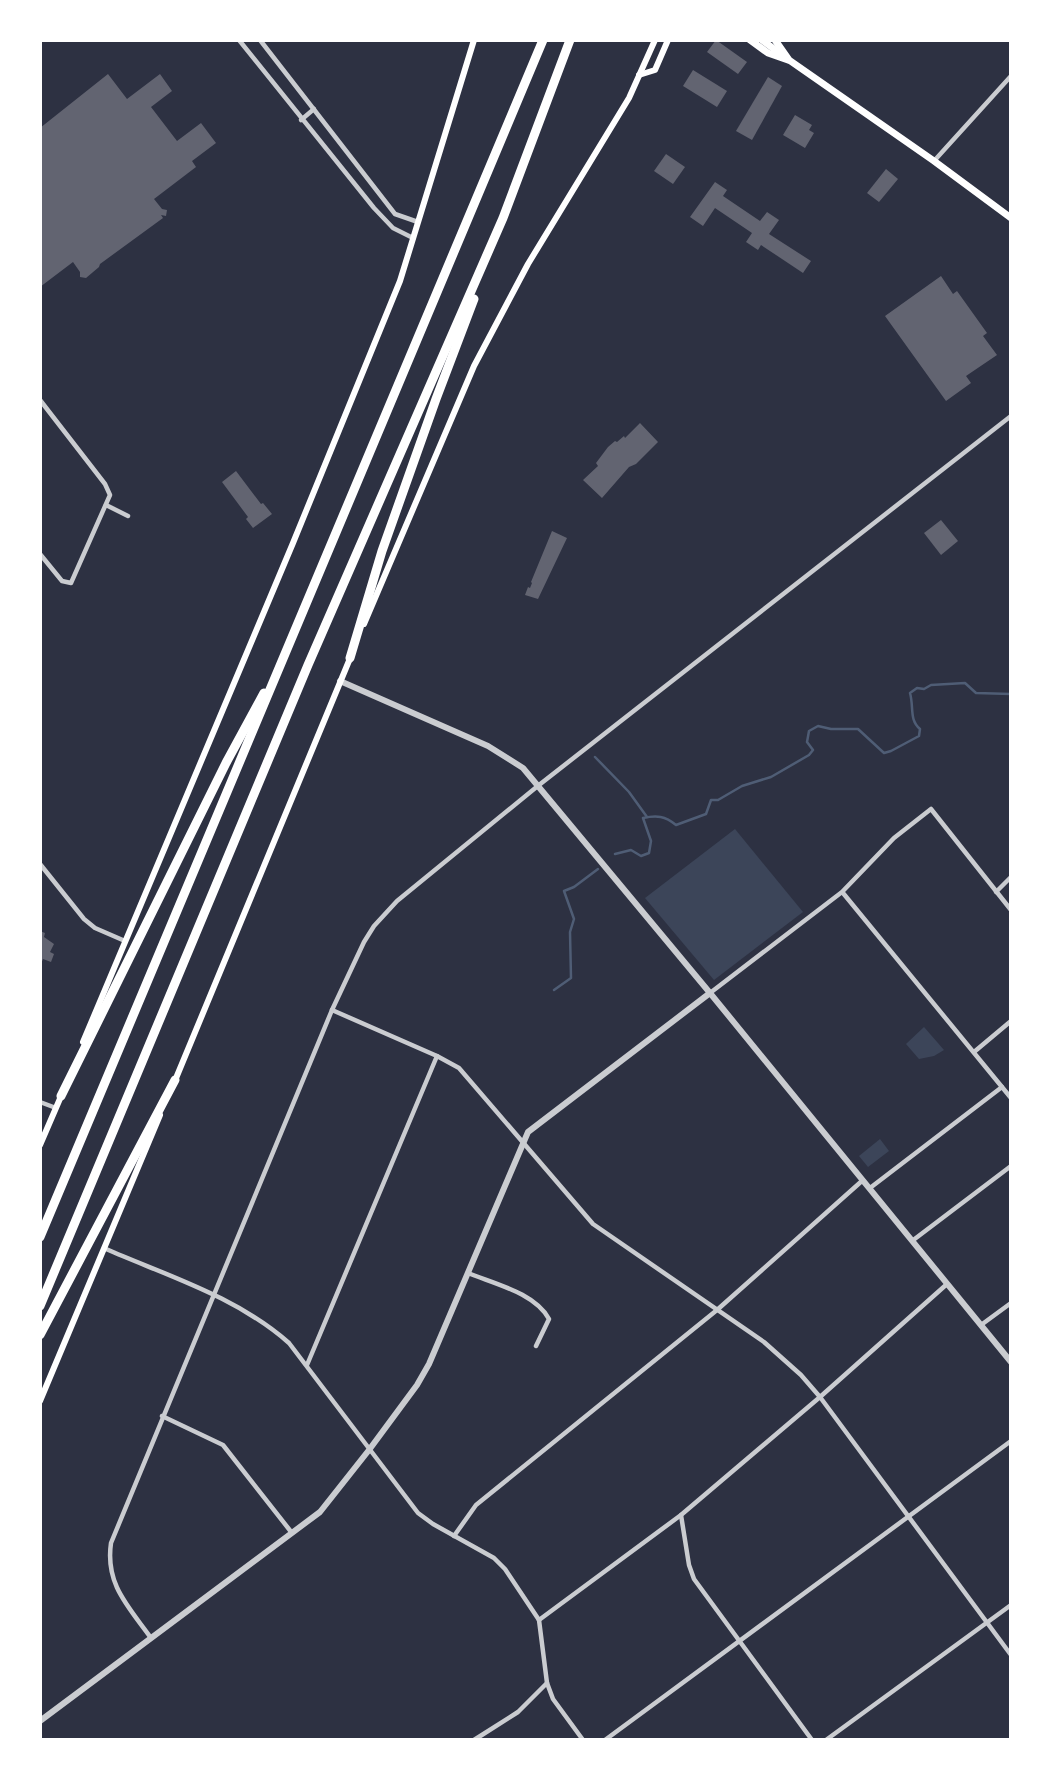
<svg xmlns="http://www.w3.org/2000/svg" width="1051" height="1780" font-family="'Asap Condensed',sans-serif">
<rect width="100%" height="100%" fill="#2d3142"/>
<!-- green -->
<g fill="#3c4559">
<path d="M735 829 803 912 714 980 645 898Z"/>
<path d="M924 1027 944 1050 934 1056 919 1059 906 1044Z"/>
<path d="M880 1139 889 1151 868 1167 859 1156Z"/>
</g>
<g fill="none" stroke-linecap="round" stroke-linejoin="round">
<!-- stream -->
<g stroke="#4f5d75" stroke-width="2.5">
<path d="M595 757 629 792 647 817"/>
<path d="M615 854 631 850 641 856 649 853 651 841 643 818C657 815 665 816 676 825L706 814 711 800H718L742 786 771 777 809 755 813 750 807 742 809 731 818 726 831 729H858L884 753 891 751 919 736 920 729C909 720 914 707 910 693L917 688 924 689 931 685 965 683 976 693 1011 694"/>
<path d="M554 990 571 978 570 932 574 919 564 891 574 887 598 869"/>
</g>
</g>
<!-- building -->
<g fill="#626471">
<path d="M716 40 747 62 738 74 707 52Z"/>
<path d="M693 70 727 91 717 107 683 86Z"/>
<path d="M108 74 127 99 160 74 172 91 151 107 177 141 201 123 216 143 192 161 196 167 154 199 162 209 167 210 166 216 161 215 163 218 100 264 99 267 86 278 80 277V272L73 262 40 287V128Z"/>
<path d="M768 77 782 86 752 140 736 131Z"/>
<path d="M795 115 812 125 809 130 814 133 805 148 783 135Z"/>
<path d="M666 154 685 167 673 184 654 171Z"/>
<path d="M886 169 898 179 879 202 867 193Z"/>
<path d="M715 182 727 190 723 196 760 221 767 212 779 220 769 234 811 261 803 273 761 245 758 250 746 242 752 233 715 208 703 226 690 217Z"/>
<path d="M941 276 953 294 957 291 987 333 983 336 997 355 966 376 971 383 946 401 885 316Z"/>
<path d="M640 423 658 442 636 464 629 467 602 498 583 480 598 466 596 463 608 447 615 441 617 442 624 436 625 438Z"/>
<path d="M236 471 261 504 263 503 272 514 253 528 246 519 248 517 222 482Z"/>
<path d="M941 520 958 541 941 555 924 533Z"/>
<path d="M552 531 567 538 538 599 525 595 528 587 530 588 532 583 531 582Z"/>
<path d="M40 931 45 933 44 937 54 944 50 952 54 954 51 962 43 959 40 966Z"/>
</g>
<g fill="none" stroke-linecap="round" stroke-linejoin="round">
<!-- minor -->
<g stroke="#caccd0" stroke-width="4.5">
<path d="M239 40 374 208 393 228 413 238"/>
<path d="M260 40 395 214 418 222"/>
<path d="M301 120 314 109"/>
<path d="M934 161 1011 76"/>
<path d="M40 400 105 484 110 495 71 583 62 581 40 554"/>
<path d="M106 505 128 516"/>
<path d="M40 864 84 919 95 928 125 941"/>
<path d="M996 892 1011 877"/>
<path d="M843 893 1011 1098"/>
<path d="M710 993 842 892 894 838 931 809 1011 910"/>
<path d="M332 1010 437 1056 459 1068 593 1224 764 1342 801 1375 820 1397 1011 1655"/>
<path d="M974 1052 1011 1021"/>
<path d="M40 1102 56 1108"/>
<path d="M870 1188 1002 1087"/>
<path d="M912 1241 1011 1166"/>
<path d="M106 1249C168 1276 237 1297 289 1343L418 1513 433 1524 494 1558 505 1569 539 1620 547 1683 553 1699 583 1740"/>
<path d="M468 1273C495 1284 535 1293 549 1319L536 1346"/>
<path d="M981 1325 1011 1303"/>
<path d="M307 1365 437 1056"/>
<path d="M162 1416 223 1445 292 1533"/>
<path d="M681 1515 689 1565 694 1579 812 1740"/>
<path d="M454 1536 476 1505 717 1310 863 1180"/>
<path d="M539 1620 681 1515 820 1397 947 1284"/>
<path d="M151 1638C128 1606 105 1584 111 1543L332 1010 364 942 374 926 397 901 539 785 1011 416"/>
<path d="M474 1740 518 1712 547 1683"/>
<path d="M605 1740 1011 1441"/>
<path d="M826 1740 1011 1605"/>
</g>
<!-- tertiary -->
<g stroke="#caccd0" stroke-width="6">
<path d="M340 681 488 746 523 768 710 993 1011 1362"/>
<path d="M40 1721 320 1512 369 1450 417 1385 429 1364 528 1132 710 993"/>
</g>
<!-- secondary -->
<g stroke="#fff" stroke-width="6">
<path d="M639 75 655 70 668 40"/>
<path d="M364 624 474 366 528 264 629 98 655 40"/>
<path d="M83 1042 293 543 400 281 474 40"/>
<path d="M174 1083 351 656"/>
<path d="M40 1145 62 1094"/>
<path d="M40 1401 160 1115"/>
</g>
<!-- primary -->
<g stroke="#fff" stroke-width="7">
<path d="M750 40 768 53 788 60"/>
<path d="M762 40 782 55"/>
<path d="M775 40 789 60 934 161 1011 218"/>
</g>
<!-- motorway -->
<g stroke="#fff" stroke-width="9">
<path d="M350 658 382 551 436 399 474 299"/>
<path d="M61 1096 226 763 264 693"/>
<path d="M40 1237 543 40"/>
<path d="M40 1306 308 665 503 218 570 40"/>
<path d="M40 1335 175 1080"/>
</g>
</g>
<!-- border -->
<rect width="1051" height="1780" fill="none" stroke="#ffffff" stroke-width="84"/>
</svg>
